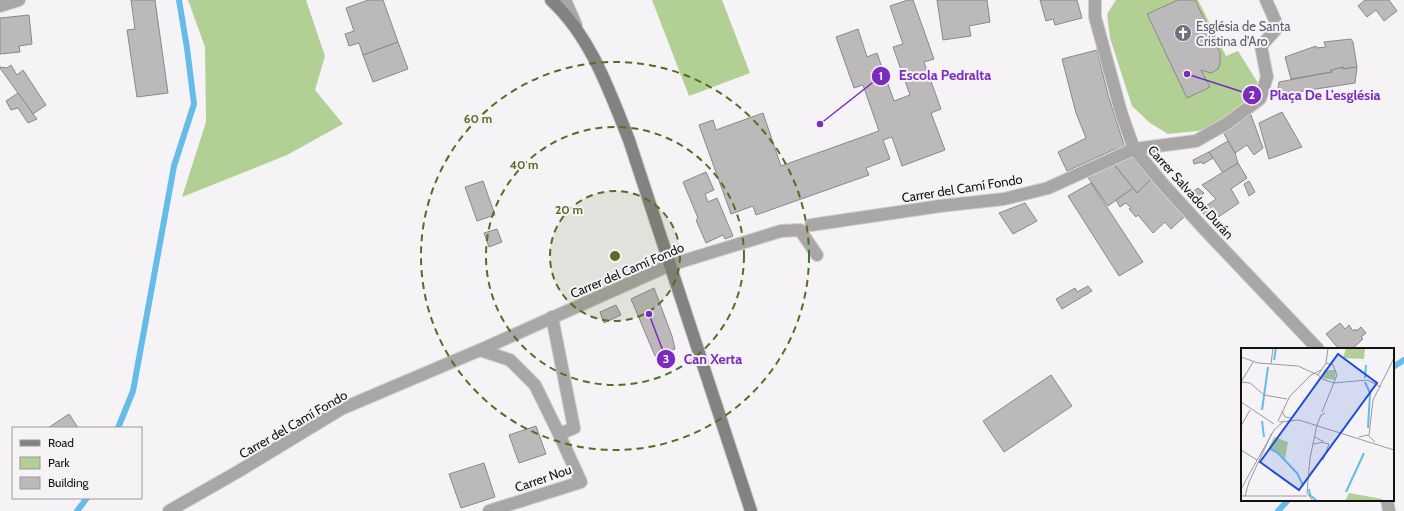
<svg xmlns="http://www.w3.org/2000/svg" width="1404" height="511" font-family="Cabin,sans-serif">
<rect width="100%" height="100%" fill="#f5f3f5"/>
<!-- green -->
<g fill="#b2cf94">
<path d="M188 0H306L325 56 315 90 343 124 287 155 182 197 206 122 205 47Z"/>
<path d="M652 0H722L750 73 689 96Z"/>
<path d="M1116 0H1198L1226 56 1238 51 1258 83 1255 93 1211 128 1197 131 1168 134 1150 123 1132 106 1110 38 1107 14Z"/>
</g>
<g fill="none" stroke-linecap="round" stroke-linejoin="round">
<!-- stream -->
<g stroke="#65bce9" stroke-width="6">
<path d="M1393 367 1404 360"/>
<path d="M118 428 133 391 174 166 194 104 187 48 179 0"/>
<path d="M77 511 87 498"/>
<path d="M1278 511 1288 500"/>
</g>
</g>
<!-- building -->
<g fill="#bcb9ba" stroke="#8b8889">
<path d="M131 0H155L168 93 137 97 127 30 135 29Z"/>
<path d="M368 0H383L398 42 363 55 359 43 349 46 345 34 354 31 346 8Z"/>
<path d="M908 0H913L934 59 924 62 941 109 931 113 945 150 902 166 892 137 883 140 890 159 866 168 869 175 756 215 753 206 731 214 699 125 713 120 716 130 763 113 781 166 879 131 863 85 854 88 836 37 858 29 867 57 877 53 894 101 910 95 893 47 903 44 890 6Z"/>
<path d="M937 0H987L990 22 969 26 971 36 943 40Z"/>
<path d="M1040 0H1077L1082 18 1055 25 1053 19 1046 21Z"/>
<path d="M1178 0H1195L1220 52V64L1218 69 1211 73 1201 70 1210 87 1187 98 1147 14Z"/>
<path d="M1365 0H1389L1397 11 1384 21 1376 10 1367 17 1358 6Z"/>
<path d="M29 15 32 44 19 46 20 52 0 54V18Z"/>
<path d="M1351 39 1353 42 1357 67 1343 69V67L1331 70 1332 72 1291 79 1285 57 1316 46V48L1326 47 1324 42Z"/>
<path d="M398 42 408 69 373 82 363 55Z"/>
<path d="M1097 50 1108 95 1125 148 1113 150 1067 171 1058 152 1086 138 1076 113 1062 59Z"/>
<path d="M11 65 17 75 23 70 46 105 33 114 0 68V67L7 68Z"/>
<path d="M1343 67V69L1357 67 1355 83 1277 95 1279 82 1332 72 1331 70Z"/>
<path d="M18 93 33 114 37 119 28 123 18 108 11 110 6 101Z"/>
<path d="M1282 112 1302 147 1269 159 1259 123Z"/>
<path d="M1251 115 1263 148 1254 155 1247 145 1235 153 1223 132Z"/>
<path d="M1228 141 1235 153 1238 163 1223 173 1209 152Z"/>
<path d="M1209 152 1213 158 1203 164 1202 162 1194 164 1193 160Z"/>
<path d="M1131 156 1151 179 1137 193 1113 163Z"/>
<path d="M1113 163 1133 188 1108 206 1087 176Z"/>
<path d="M1238 163 1247 178 1231 189 1239 203 1211 222 1200 210 1216 199 1202 185Z"/>
<path d="M706 172 714 190 705 194 708 202 717 198 733 236 725 239 723 235 706 243 696 220 698 218 683 182Z"/>
<path d="M1151 179 1185 216 1171 229 1165 222 1153 233 1138 215 1136 217 1129 209 1131 208 1126 203 1120 207 1116 200 1133 188 1137 193Z"/>
<path d="M483 181 495 215 477 221 465 187Z"/>
<path d="M1249 181 1255 192 1249 196 1244 184Z"/>
<path d="M1091 183 1143 262 1119 276 1068 196Z"/>
<path d="M1198 188 1204 193 1193 201 1188 195Z"/>
<path d="M1025 203 1037 221 1013 234 999 213Z"/>
<path d="M497 229 502 242 489 247 484 233Z"/>
<path d="M1088 286 1092 291 1062 309 1056 299 1075 288 1077 292Z"/>
<path d="M654 288 672 336 675 349 655 356 631 299Z"/>
<path d="M616 305 621 315 604 323 600 312Z"/>
<path d="M1340 323 1345 329 1349 325 1353 331 1355 329 1356 331 1361 327 1366 333 1361 337 1363 339 1352 349H1339L1326 334Z"/>
<path d="M1051 375 1072 406 1004 452 983 421Z"/>
<path d="M69 414 78 428H48Z"/>
<path d="M536 426 546 454 519 463 509 435Z"/>
<path d="M484 463 495 497 461 508 449 474Z"/>
</g>
<g fill="none" stroke-linecap="round" stroke-linejoin="round">
<!-- street casing -->
<g stroke="#d1cfd1" stroke-width="14">
<g id="street">
<path d="M565 0 576 25"/>
<path d="M1095 0V17L1121 112 1134 149 1164 185 1206 231 1318 349"/>
<path d="M0 6 19 0"/>
<path d="M811 225 940 206 1004 199 1048 188 1134 149 1196 141 1226 124 1260 99 1267 77 1261 46 1278 27 1266 0"/>
<path d="M480 350 510 360 535 385 559 434 574 428 552 317"/>
<path d="M1387 500 1389 511"/>
<path d="M169 511 239 471 341 409 480 350 670 265 781 231 800 230 817 255"/>
<path d="M489 511 581 482 559 434"/>
</g>
</g>
<!-- secondary casing -->
<g stroke="#d1cfd1" stroke-width="14">
<path id="secondary" d="M551 0C591 37 609 90 629 140L751 511"/>
</g>
<!-- street -->
<use href="#street" stroke="#a8a7a6" stroke-width="12"/>
<!-- secondary -->
<use href="#secondary" stroke="#848181" stroke-width="12"/>
</g>
<!-- distance rings -->
<circle cx="615" cy="256" r="65" fill="#556e20" fill-opacity=".12"/>
<g fill="none" stroke="#556e20" stroke-width="2" stroke-dasharray="7 5">
<circle cx="615" cy="256" r="65"/>
<circle cx="615" cy="256" r="129"/>
<circle cx="615" cy="256" r="194"/>
</g>
<!-- icons -->
<defs>
<g id="church-disc" transform="scale(0.9)"><circle r="9.5" fill="#6b7280" stroke="#f5f3f5"/><path d="M-1.2-6h2.4v3.5h3.3v2.4h-3.3V6h-2.4V-.1h-3.3v-2.4h3.3Z" fill="#fff"/></g>
</defs>
<g fill-rule="evenodd">
<use href="#church-disc" x="1183" y="33"/>
</g>
<g text-anchor="middle" stroke-width="4" stroke-linejoin="round" paint-order="stroke">
<!-- worship labels -->
<g font-size="13" fill="#5b616d" stroke="#f5f3f5" text-anchor="start">
<text x="1196" y="31">Església de Santa<tspan x="1196" dy="15">Cristina d'Aro</tspan></text>
</g>
<!-- street labels -->
<g font-size="13" fill="#141314" stroke="#f5f3f5">
<text transform="translate(962 188) rotate(-9)" y="5">Carrer del Camí Fondo</text>
<text transform="translate(1191 192) rotate(48)" y="5">Carrer Salvador Durán</text>
<text transform="translate(627 270) rotate(-23)" y="5">Carrer del Camí Fondo</text>
<text transform="translate(293 424) rotate(-30)" y="5">Carrer del Camí Fondo</text>
<text transform="translate(543 478) rotate(-19)" y="5">Carrer Nou</text>
</g>
</g>
<!-- overview -->
<g transform="translate(1241 348)">
<rect width="153" height="153" fill="#f5f3f5"/>
<path d="M105 0H124L123 11 102 10ZM83 22H95L94 32 81 30ZM33 89 47 94 44 111 39 105 28 99ZM108 145 141 151V153H104Z" fill="#b2cf94"/>
<path fill="none" stroke="#65bce9" stroke-width="2" d="M33 12 35 0M124 30 125 17M124 34 129 45 127 80M21 62 27 19M21 73 23 89M28 100 37 105 56 125 62 137M68 141 69 147 76 153M105 144 123 105"/>
<path fill="none" stroke="#9b999b" stroke-width="1" d="M0 9 17 15 57 18 77 27 85 15 87 0M30 16 32 0M77 27 81 31 93 35 126 32 140 39M0 34 9 35 23 47 46 51M0 34 12 14M0 54 33 76M41 63 44 69 50 70M81 64 96 27 92 17 85 15M37 73 49 48 70 27 80 22M38 74 58 72 153 102M0 78 9 62M128 87 132 52 153 10M118 89 127 87 134 94M72 96 83 94 74 89M0 102 16 112M82 112 88 96 83 95M0 141 33 82 42 74M0 148H66M4 148 8 134 31 85M72 153 66 145 69 110 76 77 80 67 84 65"/>
<path fill="#1d4ed8" fill-opacity="0.15" stroke="#1d4ed8" stroke-width="2" d="M97 6 136 35 58 142 19 114Z"/>
<rect width="153" height="153" fill="none" stroke="#141314" stroke-width="2"/>
</g>
<circle cx="615" cy="256" r="6" fill="#556e20" stroke="#f5f3f5" stroke-width="2"/>
<g font-size="12" text-anchor="middle" font-weight="bold" fill="#556e20" stroke="#f5f3f5" stroke-width="4" stroke-linejoin="round" paint-order="stroke">
<text x="478" y="123">60 m</text>
<text x="524" y="169">40 m</text>
<text x="569" y="214">20 m</text>
</g>
<!-- callouts -->
<path fill="none" stroke="#7b2cbf" stroke-width="1.5" d="M820 124L881 76M1187 74L1252 95M649 314L666 359"/>
<g fill="#7b2cbf" stroke="#f5f3f5" stroke-width="1.5">
<circle cx="820" cy="124" r="4"/>
<circle cx="1187" cy="74" r="4"/>
<circle cx="649" cy="314" r="4"/>
<circle cx="881" cy="76" r="10"/>
<circle cx="1252" cy="95" r="10"/>
<circle cx="666" cy="359" r="10"/>
</g>
<g font-size="12" text-anchor="middle" font-weight="bold" fill="#fff">
<text x="881" y="80">1</text>
<text x="1252" y="99">2</text>
<text x="666" y="363">3</text>
</g>
<g font-size="14" text-anchor="middle" font-weight="bold" fill="#7b2cbf" stroke="#f5f3f5" stroke-width="4" stroke-linejoin="round" paint-order="stroke">
<text x="945" y="80">Escola Pedralta</text>
<text x="1325" y="100">Plaça De L'església</text>
<text x="713" y="364">Can Xerta</text>
</g>
<!-- legend -->
<rect x="12" y="427" width="130" height="72" fill="#f5f3f5" stroke="#9b999b"/>
<rect x="20" y="440" width="20" height="6" fill="#848181" stroke="#9b999b"/>
<text x="48" y="447" font-size="12" fill="#141314">Road</text>
<rect x="20" y="457" width="20" height="12" fill="#b2cf94" stroke="#9b999b"/>
<text x="48" y="467" font-size="12" fill="#141314">Park</text>
<rect x="20" y="477" width="20" height="12" fill="#bcb9ba" stroke="#9b999b"/>
<text x="48" y="487" font-size="12" fill="#141314">Building</text>
</svg>
